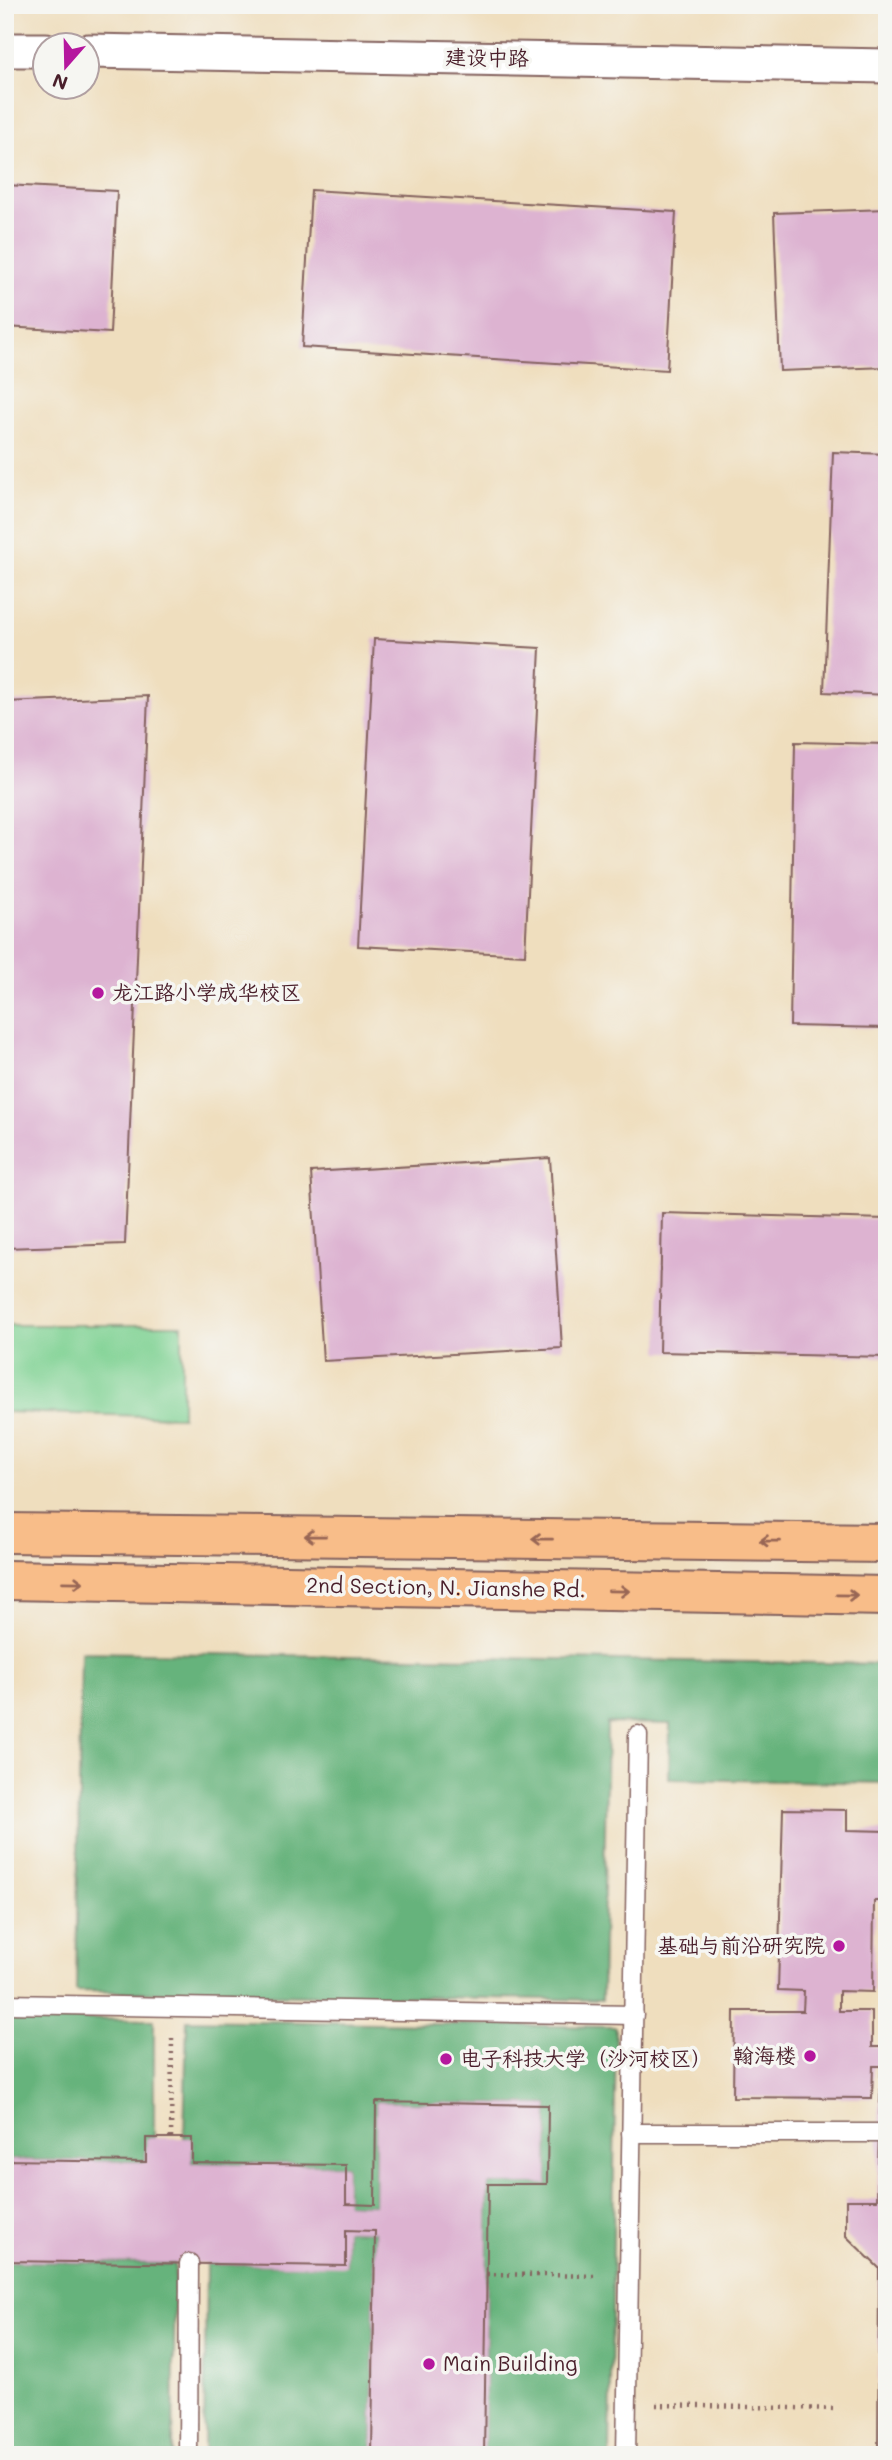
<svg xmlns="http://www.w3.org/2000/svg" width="892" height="2460" font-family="Mali,'LXGW WenKai TC',sans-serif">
<rect width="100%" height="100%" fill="#f6f6f2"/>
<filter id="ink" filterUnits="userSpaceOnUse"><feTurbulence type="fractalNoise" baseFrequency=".0143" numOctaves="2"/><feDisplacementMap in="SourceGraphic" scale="14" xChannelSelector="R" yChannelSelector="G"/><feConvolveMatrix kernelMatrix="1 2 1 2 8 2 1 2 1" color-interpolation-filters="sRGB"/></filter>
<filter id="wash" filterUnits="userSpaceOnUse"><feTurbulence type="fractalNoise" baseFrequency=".00686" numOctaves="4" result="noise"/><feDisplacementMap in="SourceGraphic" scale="28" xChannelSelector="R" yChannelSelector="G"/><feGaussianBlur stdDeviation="1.57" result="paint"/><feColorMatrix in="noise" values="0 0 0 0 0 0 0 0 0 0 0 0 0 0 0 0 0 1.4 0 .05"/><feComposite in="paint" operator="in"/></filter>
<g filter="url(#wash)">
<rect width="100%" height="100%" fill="#efdebe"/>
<!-- green -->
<path fill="#7ed192" stroke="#64785e" stroke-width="2" d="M5 1325H182V1417L5 1412Z"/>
<!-- forest -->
<g fill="#66b37c" stroke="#586954" stroke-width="2">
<path d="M81 1652 887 1664V1783L669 1779 670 1724 607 1723 602 2000 76 1991Z"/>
<path d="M5 2018 154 2020V2138H147L146 2162 5 2160Z"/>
<path d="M187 2020 616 2027 610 2455H484L488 2184H547L548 2105 376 2102 375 2205 346 2204V2165L192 2163V2139L184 2138Z"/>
<path d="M346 2230 375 2231 372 2455H204L206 2264 346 2265Z"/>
<path d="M5 2261 175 2264 173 2455H5Z"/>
</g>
<g id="blocks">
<!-- building -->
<g fill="#ddb3d1">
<path d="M5 185 117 191 110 333 5 327Z"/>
<path d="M311 190 676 212 667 370 302 347Z"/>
<path d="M887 209V367L780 371 774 213Z"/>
<path d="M833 452 887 454V695L824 692Z"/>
<path d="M374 639 540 648 525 955 358 946Z"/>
<path d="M148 696 125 1244 5 1248V702Z"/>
<path d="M795 742 887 744V1028L790 1026Z"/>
<path d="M550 1158 562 1348 323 1361 311 1172Z"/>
<path d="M662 1213 887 1219V1357L659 1352Z"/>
<path d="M783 1809 847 1810V1830L887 1831V1901H874L873 1992 839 1991V2011H872V2047H883V2032H887V2455H878L879 2268 846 2236V2200H877L881 2066H873L872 2098 733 2097 734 2011H803L804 1991 778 1990Z"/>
<path d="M376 2102 548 2105 547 2184H488L484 2455H372L375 2231 346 2230V2266L5 2261V2160L146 2162V2138H192V2163L346 2165V2204L375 2205Z"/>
</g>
</g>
</g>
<g filter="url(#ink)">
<use href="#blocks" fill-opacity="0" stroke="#84625e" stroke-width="2"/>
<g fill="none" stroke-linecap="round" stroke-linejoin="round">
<!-- service casing -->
<g stroke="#84625e" stroke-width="21">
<g id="service">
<path d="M5 2004 634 2015"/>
<path d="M631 2133H880"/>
<path d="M188 2455 189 2263"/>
<path d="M626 2455 638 1735"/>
</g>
</g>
<!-- minor casing -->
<g stroke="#84625e" stroke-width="37">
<g id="minor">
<path d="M5 50H46"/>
<path d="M88 51 887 66"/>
</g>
</g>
<!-- primary casing -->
<g stroke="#84625e" stroke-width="42">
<g id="primary">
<path d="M5 1533 887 1543"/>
<path d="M5 1580 887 1596"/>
</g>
</g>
<!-- path -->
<g stroke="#84625e" stroke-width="4.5" stroke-dasharray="2 5" stroke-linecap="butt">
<path d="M171 2138 172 2037"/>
<path d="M487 2274 598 2276"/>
<path d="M656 2405 837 2409"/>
</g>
<!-- service -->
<use href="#service" stroke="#fff" stroke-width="18"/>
<!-- minor -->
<use href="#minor" stroke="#fff" stroke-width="33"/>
<!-- primary -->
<use href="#primary" stroke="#f8bd89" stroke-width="38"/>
</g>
<!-- one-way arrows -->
<defs><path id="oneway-shaft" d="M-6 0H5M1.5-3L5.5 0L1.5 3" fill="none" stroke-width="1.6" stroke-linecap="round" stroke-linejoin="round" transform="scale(1.75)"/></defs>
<g stroke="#986655">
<use href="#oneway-shaft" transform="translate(315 1536) rotate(-179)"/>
<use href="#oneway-shaft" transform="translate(542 1539) rotate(-179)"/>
<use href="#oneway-shaft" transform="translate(770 1541) rotate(-179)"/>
<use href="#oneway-shaft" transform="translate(73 1582) rotate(1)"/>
<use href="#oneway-shaft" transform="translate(619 1591) rotate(1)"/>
<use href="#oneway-shaft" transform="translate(847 1595) rotate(1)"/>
</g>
</g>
<!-- markers -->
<g fill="#b5179e" stroke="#f6f6f2" stroke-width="2.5">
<circle cx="98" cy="993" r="7"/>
<circle cx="839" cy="1946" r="7"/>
<circle cx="810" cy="2056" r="7"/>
<circle cx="446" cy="2059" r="7"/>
<circle cx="429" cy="2364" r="7"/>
</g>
<g text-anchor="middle" stroke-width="7" stroke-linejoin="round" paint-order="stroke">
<!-- street labels -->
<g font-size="21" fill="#4a1f2b" stroke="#f6f6f2">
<text transform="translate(487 58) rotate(1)" y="7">建设中路</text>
<text transform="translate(446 1588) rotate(1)" y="7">2nd Section, N. Jianshe Rd.</text>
</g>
<!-- poi labels -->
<g font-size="21" fill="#4a1f2b" stroke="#f6f6f2" text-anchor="start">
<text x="112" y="1000">龙江路小学成华校区</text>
<text x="825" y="1953" text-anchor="end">基础与前沿研究院</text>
<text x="796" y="2063" text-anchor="end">翰海楼</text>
<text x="460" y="2066">电子科技大学（沙河校区）</text>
<text x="443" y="2371">Main Building</text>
</g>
</g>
<!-- margin -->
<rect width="892" height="2460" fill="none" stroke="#f6f6f2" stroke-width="28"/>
<!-- north arrow -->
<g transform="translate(66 66) rotate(200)"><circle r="33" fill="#f6f6f2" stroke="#b1a0a2" stroke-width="2"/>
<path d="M0-5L12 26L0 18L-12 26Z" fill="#b5179e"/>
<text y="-10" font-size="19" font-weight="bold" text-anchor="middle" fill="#4a1f2b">N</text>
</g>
</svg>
